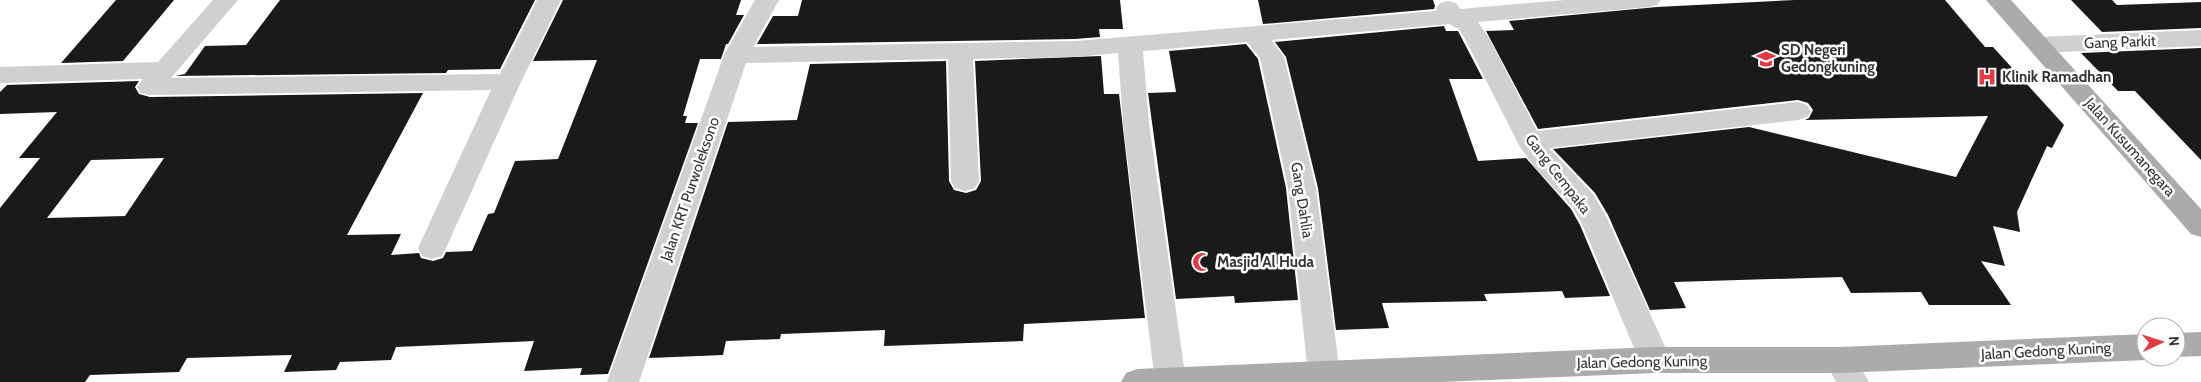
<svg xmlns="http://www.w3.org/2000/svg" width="2201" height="382" font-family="Cabin,sans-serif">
<rect width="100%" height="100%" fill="#fff"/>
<!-- building -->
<g fill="#1a1a1a" fill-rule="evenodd">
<path d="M116 0H174L123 61 61 63Z"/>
<path d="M280 0H535L500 69 448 70 446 73 175 76 185 74 205 46 246 45Z"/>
<path d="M563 0H741L736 15H744L728 44H726L721 59H700L683 116H687L685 123H698L608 374 580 375 582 368 524 371 534 341 396 347 391 360 340 362 336 370 284 372 292 355 187 358 179 372 90 375 85 382H0V208L40 158H19L57 112 0 114V92L7 85 139 81 135 87 139 94 150 97 423 93 347 235 401 234 391 255 419 253 421 258 433 261 443 258 446 252 472 251 488 214 494 213 515 161 558 159 597 60 533 61ZM164 158 125 216 47 218 91 160Z"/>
<path d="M802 0H1120L1123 29H1099L1100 37 1075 39 757 44 773 16H798Z"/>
<path d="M1258 0H1433L1435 6 1434 9 1263 24Z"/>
<path d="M1795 0H1945L1985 47H1993L2064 125 2052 148 2047 146 2017 212 2020 232 1993 226 2005 266 1981 261 2011 305H1929L1921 292 1851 293 1842 277 1674 282 1686 308 1650 310 1608 215 1595 193 1553 149 1749 127 1956 177 1988 116 1805 120 1809 118 1813 110 1808 103 1798 100 1538 129 1486 31 1514 30 1509 21 1657 7Z"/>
<path d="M2071 0H2112L2117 5 2201 2V28L2102 32Z"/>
<path d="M1444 26 1446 31H1458L1483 79H1449L1478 161 1526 158 1571 209 1580 225 1610 296 1565 298 1562 291 1484 294 1487 301 1382 303 1389 328 1336 330 1318 188 1286 57 1275 42Z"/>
<path d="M1246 44 1258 59 1286 188 1298 300 1235 303 1234 296 1176 299 1148 93 1176 92 1169 51Z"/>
<path d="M2201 48V160L2135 91H2118L2081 53Z"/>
<path d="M1101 56 1104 94H1119L1145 318 1024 324 1023 341 884 346 885 330 781 334 780 339 726 341 723 355 649 358 728 122 797 120 810 64 946 61 949 181 954 190 966 193 976 190 981 181 975 61Z"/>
</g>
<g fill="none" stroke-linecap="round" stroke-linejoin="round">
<!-- minor -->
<g fill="#d0d0d0" fill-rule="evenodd">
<path d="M213 0H238L171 78 500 74 537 0H561L521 82 446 248 442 256 432 259 422 256 418 248 491 90 150 95 141 93 137 87 143 79 0 83V67L158 62Z"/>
<path d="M755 0H779L753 47 1075 41 1437 11 1436 8 1440 3 1448 1 1456 3 1460 9 1565 0H1661L1657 5 1649 7 1478 22 1489 38 1537 131 1798 102 1807 105 1811 111 1807 117 1798 120 1549 148 1593 194 1606 216 1671 360 1666 369 1655 373 1644 369 1639 360 1582 224 1573 208 1535 168 1520 147 1465 39 1459 29 1449 24 1271 40 1284 57 1316 188 1340 374 1336 382H1312L1308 374 1288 188 1260 58 1247 42 1143 51 1149 123 1186 381 1155 382 1123 123 1118 53 1075 57 973 59 979 181 975 188 965 191 955 188 951 181 948 59 746 63 639 382H607L724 55Z"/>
<path d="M2201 30V46L2039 53 2030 50 2027 45 2030 40 2039 37Z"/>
<path d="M1840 347 1851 351 1869 382H1836L1824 360 1829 351Z"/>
</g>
<!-- major -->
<g fill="#ababab" fill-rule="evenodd">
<path d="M1986 0H2011L2201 209V237L2191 234Z"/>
<path d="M2201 332V356L2176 357H2175L2176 333Z"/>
<path d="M2146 334V357H2153L2146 360 1840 373H1655L1441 382H1121L1126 373 1137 369 1655 347H1840Z"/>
</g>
</g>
<!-- icons -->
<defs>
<g id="school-bare" transform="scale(1.5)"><path d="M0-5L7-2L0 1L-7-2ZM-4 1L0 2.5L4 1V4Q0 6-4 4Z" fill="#e63946" stroke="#fff" stroke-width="2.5" paint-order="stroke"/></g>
<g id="hospital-bare" transform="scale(1.5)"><path d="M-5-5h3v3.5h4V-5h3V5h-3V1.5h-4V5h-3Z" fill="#e63946" stroke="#fff" stroke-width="2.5" paint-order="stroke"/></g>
<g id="mosque-bare" transform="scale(1.5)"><path d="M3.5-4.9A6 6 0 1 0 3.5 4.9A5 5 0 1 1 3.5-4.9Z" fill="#e63946" stroke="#fff" stroke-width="2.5" paint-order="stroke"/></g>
</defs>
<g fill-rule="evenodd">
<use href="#school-bare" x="1766" y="59"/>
<use href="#hospital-bare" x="1987" y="77"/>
<use href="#mosque-bare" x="1202" y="262"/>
</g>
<g text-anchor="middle" stroke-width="5" stroke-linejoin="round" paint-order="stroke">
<!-- street labels -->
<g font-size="15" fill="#333" stroke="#fff">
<text transform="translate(2120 42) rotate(-2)" y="5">Gang Parkit</text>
<text transform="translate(2130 147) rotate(48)" y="5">Jalan Kusumanegara</text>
<text transform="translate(1558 174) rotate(52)" y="5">Gang Cempaka</text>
<text transform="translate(690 189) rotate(-71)" y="5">Jalan KRT Purwoleksono</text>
<text transform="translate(1302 200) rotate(81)" y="5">Gang Dahlia</text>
<text transform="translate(2046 351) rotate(-3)" y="5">Jalan Gedong Kuning</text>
<text transform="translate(1642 362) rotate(-1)" y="5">Jalan Gedong Kuning</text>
</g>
<!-- poi labels -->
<g font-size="15" font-weight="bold" fill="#333" stroke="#fff" text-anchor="start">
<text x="1781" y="55">SD Negeri<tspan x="1781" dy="17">Gedongkuning</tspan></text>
<text x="2002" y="82">Klinik Ramadhan</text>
<text x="1217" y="267">Masjid Al Huda</text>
</g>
</g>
<!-- north arrow -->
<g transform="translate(2161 342) rotate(86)"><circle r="24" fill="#ffffff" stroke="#adadad"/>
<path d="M0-4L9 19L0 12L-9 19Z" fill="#e63946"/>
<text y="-8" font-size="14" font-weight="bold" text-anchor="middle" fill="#333333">N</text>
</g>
</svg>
